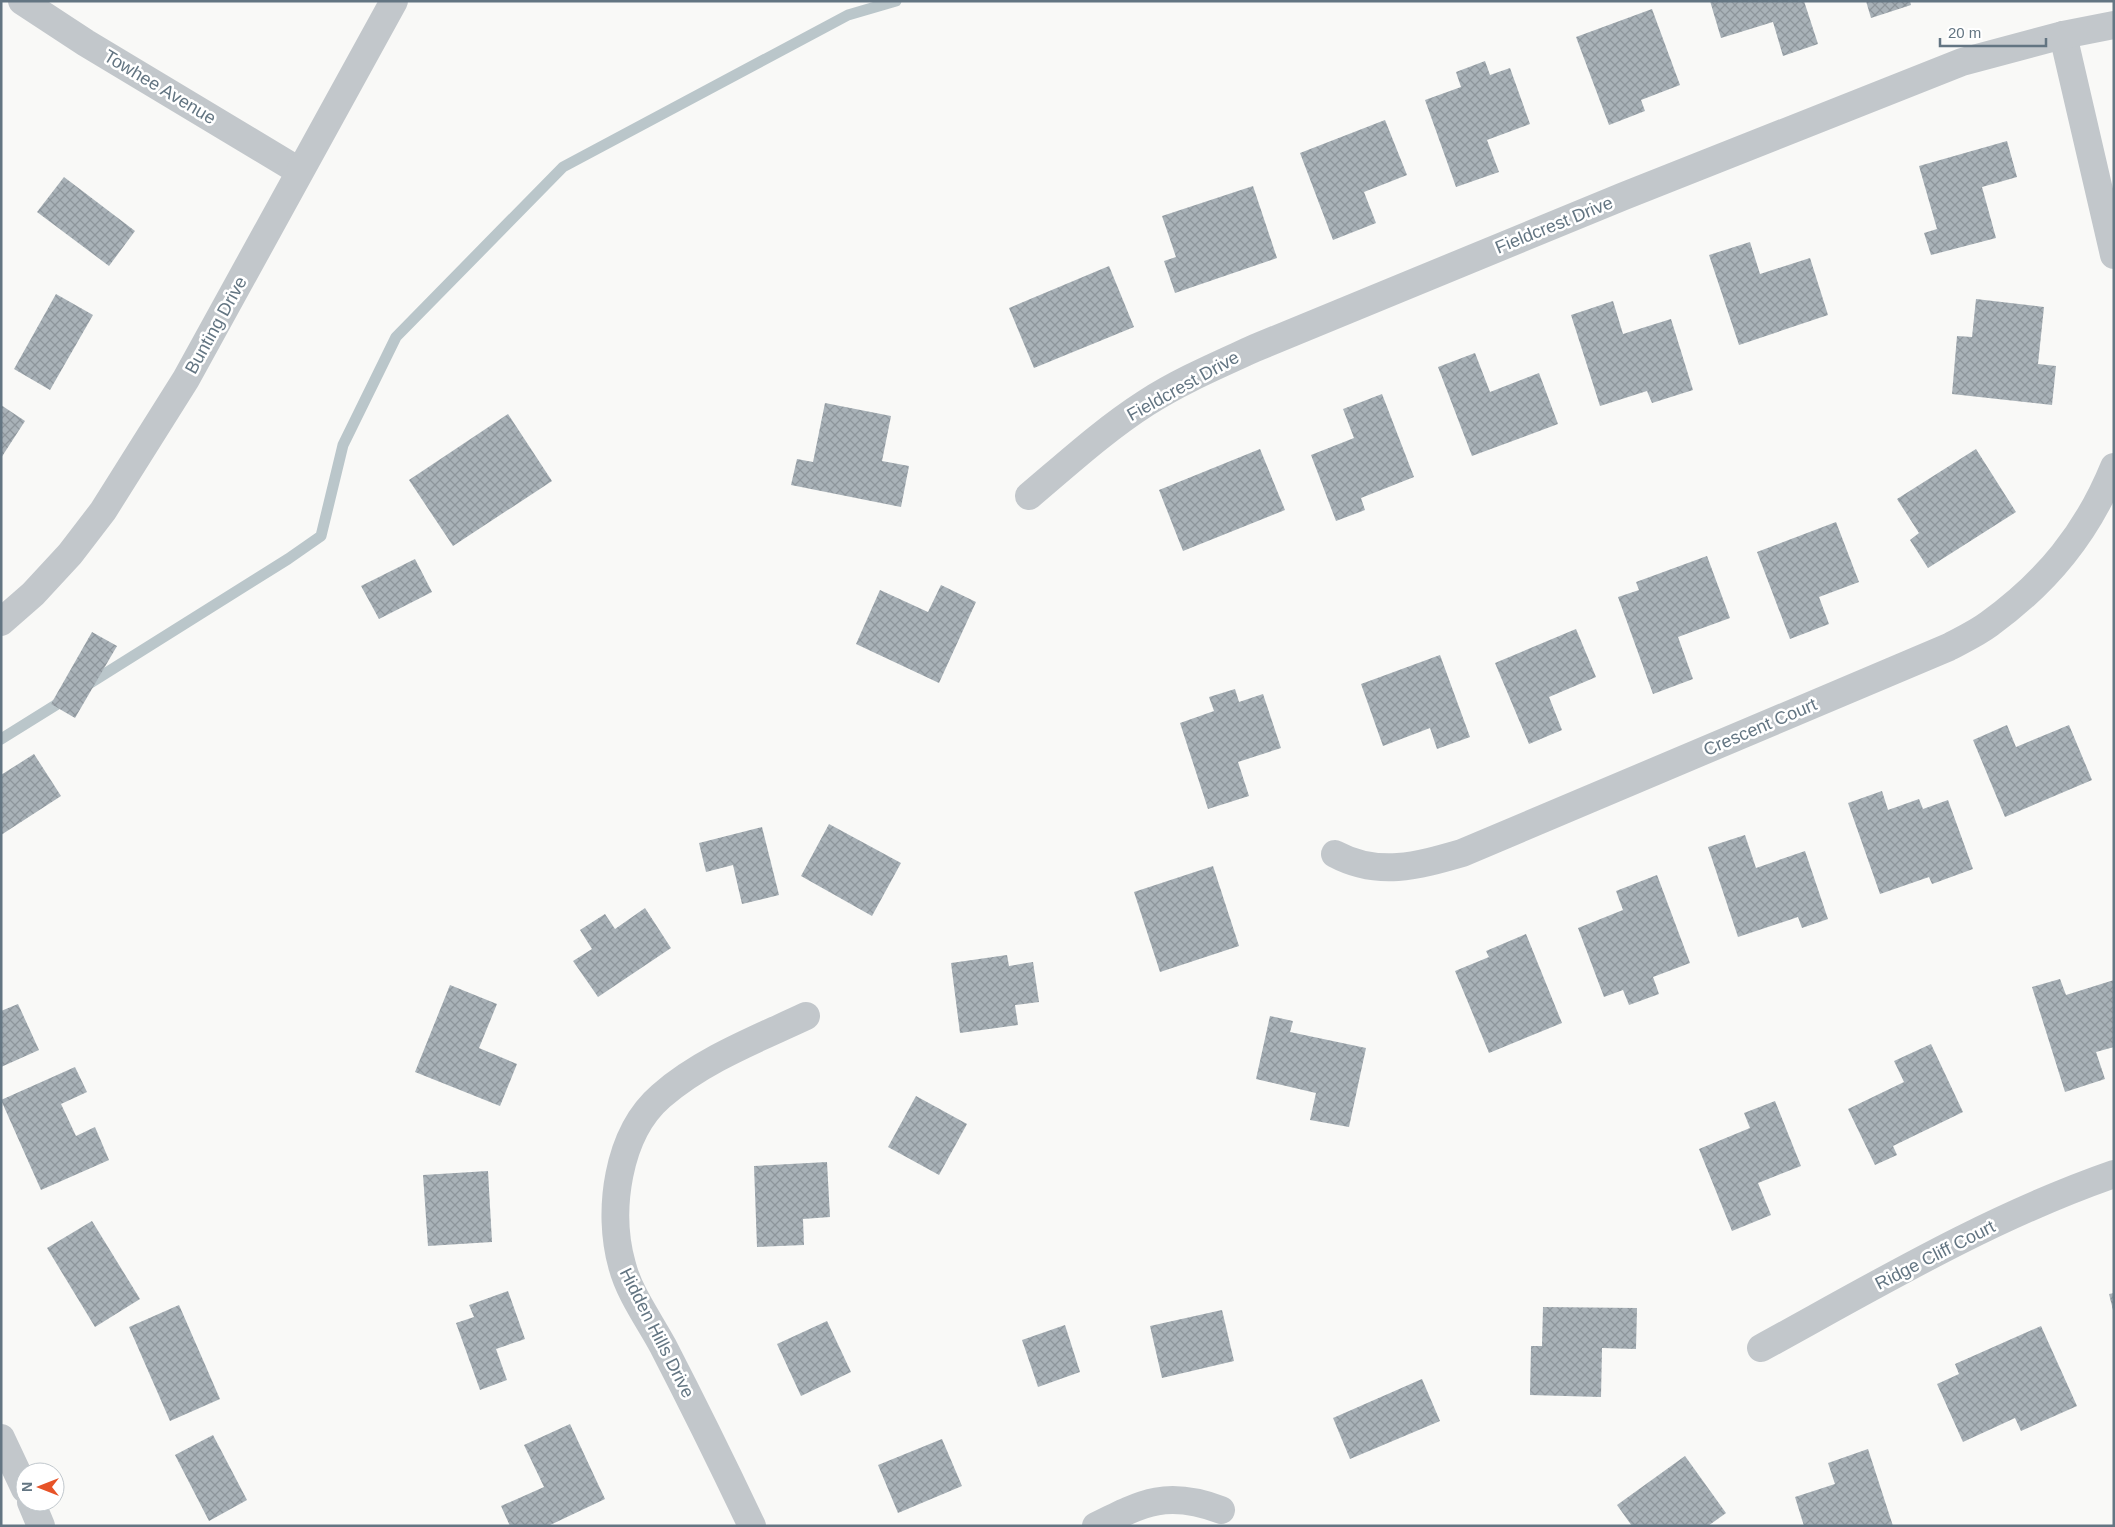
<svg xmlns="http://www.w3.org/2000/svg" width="2115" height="1527" font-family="Arial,sans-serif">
<defs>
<pattern id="building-cross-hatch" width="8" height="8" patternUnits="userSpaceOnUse" patternTransform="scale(1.25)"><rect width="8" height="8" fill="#a9b2b8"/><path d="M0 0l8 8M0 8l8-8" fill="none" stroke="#8d959b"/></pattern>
</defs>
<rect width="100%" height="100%" fill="#f9f9f7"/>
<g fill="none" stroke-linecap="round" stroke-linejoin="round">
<!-- stream -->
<g stroke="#bac6ca" stroke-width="11">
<path d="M87 685 288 559 321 536 343 445 396 337 563 167 848 15 896 1"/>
<path d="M1 739 67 698"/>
</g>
</g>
<!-- building -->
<g fill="url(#building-cross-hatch)">
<path d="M1710 1H1804L1818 44 1783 56 1773 22 1721 38Z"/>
<path d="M1866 1H1910L1911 5 1871 18Z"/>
<path d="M1652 9 1680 85 1641 100 1645 111 1609 125 1576 37Z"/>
<path d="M1485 61 1490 75 1510 68 1530 124 1487 140 1499 172 1456 187 1425 100 1461 87 1456 72Z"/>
<path d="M1385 120 1407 175 1364 192 1376 223 1333 240 1300 153Z"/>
<path d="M2007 141 2017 177 1982 187 1996 238 1931 255 1924 233 1937 229 1919 166Z"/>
<path d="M64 177 135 231 109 266 37 212Z"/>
<path d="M1253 186 1277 258 1175 293 1164 261 1176 257 1162 216Z"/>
<path d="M1750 242 1760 274 1810 258 1828 315 1739 345 1709 255Z"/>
<path d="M1109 266 1134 327 1034 368 1009 308Z"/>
<path d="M56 294 93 315 50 390 14 369Z"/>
<path d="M1976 299 2044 307 2038 364 2056 366 2052 405 1952 394 1957 336 1972 337Z"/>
<path d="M1613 301 1623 334 1671 319 1693 390 1652 403 1647 391 1600 406 1571 315Z"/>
<path d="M1475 353 1490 392 1539 373 1558 424 1472 456 1438 367Z"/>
<path d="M1382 394 1414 477 1361 498 1365 510 1336 521 1311 455 1354 438 1343 409Z"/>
<path d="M825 403 891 416 882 461 909 466 901 507 791 485 797 459 813 462Z"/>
<path d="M1 405 25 421 1 458Z"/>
<path d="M508 414 552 481 453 546 409 480Z"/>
<path d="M1260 449 1285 510 1183 551 1159 490Z"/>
<path d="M1976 449 2016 512 1928 568 1910 540 1919 533 1897 499Z"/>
<path d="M1836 522 1859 582 1819 597 1829 624 1790 639 1757 552Z"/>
<path d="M1707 556 1730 618 1678 637 1693 679 1653 694 1618 597 1639 590 1636 582Z"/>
<path d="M415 559 432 592 379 619 361 586Z"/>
<path d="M941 585 976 602 939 683 856 644 880 590 928 612Z"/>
<path d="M1576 629 1596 677 1549 697 1562 730 1529 744 1495 663Z"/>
<path d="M92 632 117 646 75 718 51 704Z"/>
<path d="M1440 655 1470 737 1437 749 1430 728 1383 746 1361 684Z"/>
<path d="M1235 689 1239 702 1263 694 1281 748 1238 762 1249 796 1208 809 1180 723 1214 711 1209 697Z"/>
<path d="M2007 725 2016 747 2069 725 2092 780 2005 817 1973 740Z"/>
<path d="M34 754 61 796 1 835V775Z"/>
<path d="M1882 791 1888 810 1919 799 1923 809 1948 800 1973 869 1932 884 1929 877 1880 894 1848 803Z"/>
<path d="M829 824 901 863 872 916 801 876Z"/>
<path d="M762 827 779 895 742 904 733 865 706 872 699 843Z"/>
<path d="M1745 835 1756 868 1805 851 1828 919 1802 928 1798 917 1738 937 1708 847Z"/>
<path d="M1213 866 1239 946 1160 972 1134 892Z"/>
<path d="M1657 875 1690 963 1653 977 1659 994 1629 1005 1623 990 1604 997 1578 928 1623 910 1616 891Z"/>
<path d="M645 908 671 948 598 997 573 961 592 949 580 930 605 914 615 929Z"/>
<path d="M1526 934 1562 1023 1489 1053 1455 971 1489 957 1486 951Z"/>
<path d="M1007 955 1009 966 1033 962 1039 1002 1015 1005 1018 1025 960 1033 951 963Z"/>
<path d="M2060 979 2066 995 2114 980V1047L2096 1052 2105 1079 2065 1092 2032 987Z"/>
<path d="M450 985 497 1004 479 1048 517 1064 500 1106 415 1072Z"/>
<path d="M18 1004 39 1050 1 1067V1011Z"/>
<path d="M1270 1016 1293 1021 1290 1032 1366 1048 1349 1127 1310 1120 1316 1093 1256 1079Z"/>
<path d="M1931 1044 1963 1112 1893 1146 1897 1155 1875 1165 1848 1109 1904 1082 1894 1061Z"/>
<path d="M75 1067 87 1092 61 1104 76 1136 95 1127 109 1160 41 1190 1 1100Z"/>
<path d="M916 1096 967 1124 939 1175 888 1147Z"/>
<path d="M1775 1101 1801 1166 1758 1183 1771 1215 1732 1231 1699 1149 1750 1128 1744 1113Z"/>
<path d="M827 1162 830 1217 803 1219 804 1245 757 1247 754 1166Z"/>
<path d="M488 1171 492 1242 428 1246 423 1175Z"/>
<path d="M92 1221 140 1299 95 1327 47 1248Z"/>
<path d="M508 1291 525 1339 496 1349 507 1380 480 1390 456 1323 474 1317 469 1305Z"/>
<path d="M2114 1293V1310H2113L2109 1294Z"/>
<path d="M179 1305 220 1399 170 1421 129 1327Z"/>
<path d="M1543 1307 1637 1308 1636 1349 1602 1348 1601 1397 1530 1395 1531 1346H1542Z"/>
<path d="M1222 1310 1234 1361 1162 1378 1150 1326Z"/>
<path d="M827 1321 851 1372 801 1396 777 1344Z"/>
<path d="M1065 1325 1080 1372 1038 1387 1022 1340Z"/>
<path d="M2041 1326 2077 1406 2021 1431 2015 1418 1963 1442 1937 1384 1959 1374 1955 1364Z"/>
<path d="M1422 1379 1440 1421 1350 1459 1333 1418Z"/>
<path d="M570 1424 605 1499 548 1526H510L501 1506 544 1487 524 1445Z"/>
<path d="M213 1435 247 1500 209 1521 175 1455Z"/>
<path d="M942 1439 962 1486 898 1513 878 1465Z"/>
<path d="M1868 1449 1893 1526H1804L1795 1497 1835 1484 1828 1463Z"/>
<path d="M1685 1456 1726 1513 1708 1526H1632L1617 1505Z"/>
</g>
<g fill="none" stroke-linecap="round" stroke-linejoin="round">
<!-- minor -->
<g stroke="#c2c7cb" stroke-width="28">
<path d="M22 1 86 43 299 171"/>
<path d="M2063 35 2114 255"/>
<path d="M1029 496C1067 464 1104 430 1146 403 1180 381 1218 365 1255 348L1624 196 1962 62 2063 35 2114 25"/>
<path d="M1335 854C1378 877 1417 866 1462 853L1949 647C1962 640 1977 633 1989 624 2047 582 2087 533 2114 467"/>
<path d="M1761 1348C1876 1285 1990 1217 2114 1174"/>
<path d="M1 1438 25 1489"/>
<path d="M31 1502 41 1526"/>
<path d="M752 1526C723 1465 694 1406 663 1346 649 1320 629 1293 622 1265 607 1212 617 1134 661 1096 702 1060 757 1039 806 1016"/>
<path d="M1096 1526C1144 1502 1168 1490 1221 1510"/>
</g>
<!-- tertiary -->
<path stroke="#c2c7cb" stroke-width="28" d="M1 622 33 594 70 554 103 511 186 379 394 1"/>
</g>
<g text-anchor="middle" stroke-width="5" stroke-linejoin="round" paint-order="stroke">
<!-- street labels -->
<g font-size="18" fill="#637582" stroke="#fff">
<text transform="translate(160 87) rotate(31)" y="6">Towhee Avenue</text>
<text transform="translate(1554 225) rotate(-22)" y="6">Fieldcrest Drive</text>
<text transform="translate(216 325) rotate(-61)" y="6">Bunting Drive</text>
<text transform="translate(1183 386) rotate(-29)" y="6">Fieldcrest Drive</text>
<text transform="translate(1760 727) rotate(-23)" y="6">Crescent Court</text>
<text transform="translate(1935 1255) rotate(-27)" y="6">Ridge Cliff Court</text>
<text transform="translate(657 1333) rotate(63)" y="6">Hidden Hills Drive</text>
</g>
</g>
<!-- border -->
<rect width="2115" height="1527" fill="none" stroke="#637582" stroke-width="5"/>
<!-- north arrow -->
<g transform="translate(40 1487) rotate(270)"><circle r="24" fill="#ffffff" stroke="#c1c8cd"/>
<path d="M0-4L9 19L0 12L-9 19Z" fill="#e75328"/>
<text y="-8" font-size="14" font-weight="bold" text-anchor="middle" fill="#637582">N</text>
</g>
<!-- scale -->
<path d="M1940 38v8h106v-8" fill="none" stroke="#637582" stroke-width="2.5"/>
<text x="1948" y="38" font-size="15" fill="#637582" stroke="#ffffff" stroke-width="4" paint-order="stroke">20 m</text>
</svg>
